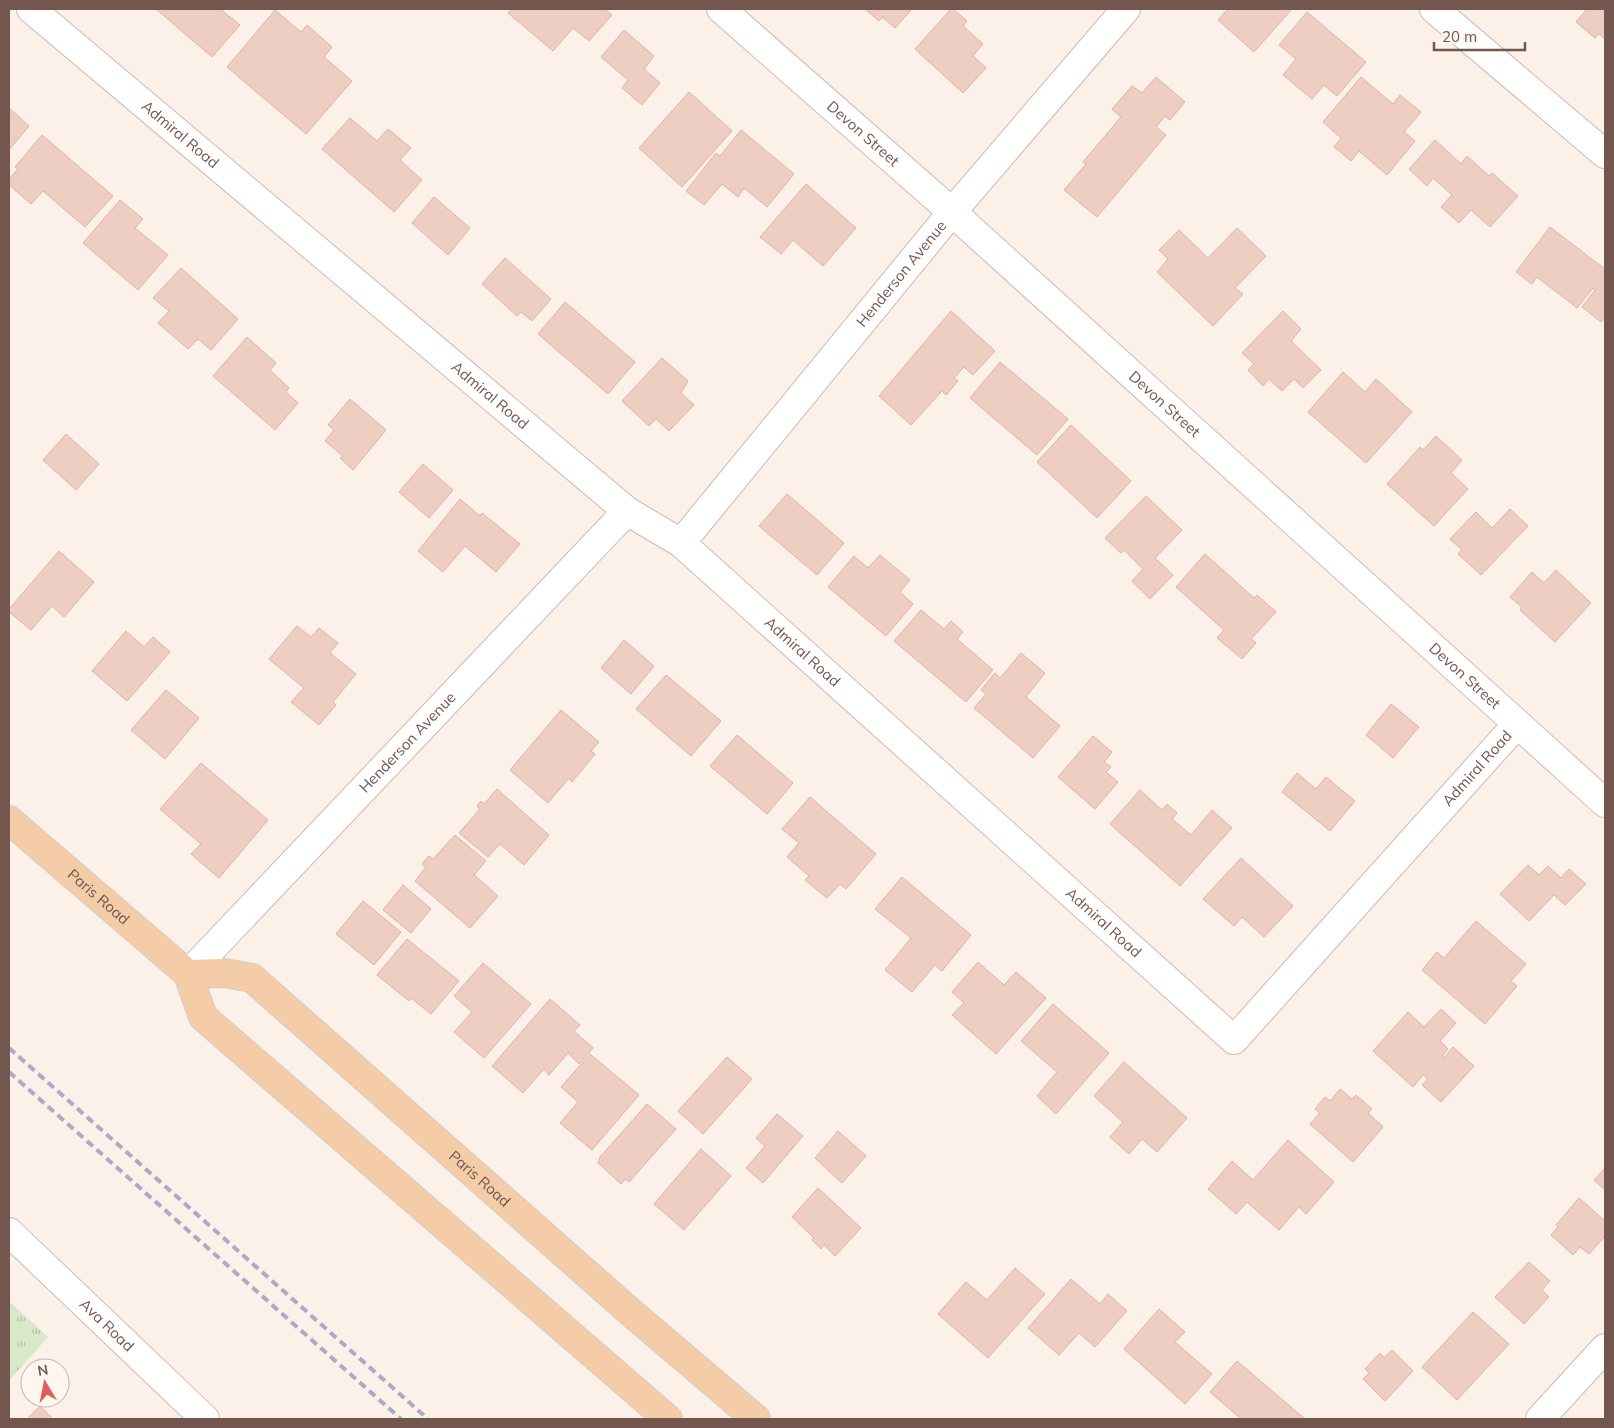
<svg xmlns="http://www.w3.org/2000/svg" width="1614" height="1428" font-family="Mulish,sans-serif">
<defs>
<pattern id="grass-tufts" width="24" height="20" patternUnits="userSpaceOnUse" patternTransform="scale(1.25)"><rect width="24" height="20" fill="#d9e8c8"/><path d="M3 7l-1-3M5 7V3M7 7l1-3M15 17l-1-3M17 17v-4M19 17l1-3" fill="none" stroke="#b4bfa5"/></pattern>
</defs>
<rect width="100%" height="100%" fill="#fbf1e9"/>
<!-- grass -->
<path fill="url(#grass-tufts)" d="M9 1301 48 1337 9 1381Z"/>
<!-- building -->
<g fill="#eecdc2" stroke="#dfb2a4">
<path d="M156 9H220L240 25 212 57Z"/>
<path d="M512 9H605L612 15 589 41 573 28 553 51 508 13Z"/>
<path d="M865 9H912L895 28 882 17 879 21Z"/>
<path d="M951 9H953L967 21 963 26 983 44 973 56 986 68 963 93 915 49Z"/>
<path d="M1228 9H1292L1254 52 1218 20Z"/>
<path d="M1587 9H1605V39L1599 34 1595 38 1576 22Z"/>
<path d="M275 10 301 32 307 25 332 47 324 57 352 81 306 134 227 67Z"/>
<path d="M1307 12 1366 62 1337 96 1324 85 1312 99 1283 75 1296 59 1279 45Z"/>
<path d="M624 30 654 56 644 69 660 83 642 105 622 88 628 80 601 57Z"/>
<path d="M1156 77 1185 102 1170 120 1165 116 1156 127 1166 135 1097 217 1064 190 1086 164 1083 162 1121 117 1112 109 1132 86 1142 93Z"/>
<path d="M1361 77 1393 104 1400 95 1421 112 1404 132 1415 141 1387 175 1359 151 1351 161 1334 147 1341 138 1323 122Z"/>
<path d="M689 92 732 131 682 187 639 148Z"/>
<path d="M9 108 29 126 9 150Z"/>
<path d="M350 118 377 141 388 129 411 148 400 160 422 180 394 212 322 149Z"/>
<path d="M741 130 794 174 767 207 744 188 738 197 722 184 704 205 686 191 716 153 720 156Z"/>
<path d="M42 135 113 196 85 227 43 191 31 204 9 185V179L18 169 15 167Z"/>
<path d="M1435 140 1461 164 1467 156 1489 176 1492 173 1518 196 1490 227 1471 210 1459 223 1441 207 1452 195 1433 178 1427 186 1409 169Z"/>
<path d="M806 184 856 228 823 266 793 240 781 254 760 237Z"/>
<path d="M434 197 470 228 448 255 412 223Z"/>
<path d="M120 200 143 219 135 228 168 255 138 290 83 243Z"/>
<path d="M1550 227 1605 269V273L1602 277 1605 280V317L1601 322 1582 307 1595 290 1593 288 1577 308 1537 277 1532 284 1516 272Z"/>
<path d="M1237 228 1266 256 1235 288 1243 294 1213 326 1157 272 1168 259 1159 250 1179 230 1208 258Z"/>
<path d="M505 258 551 299 532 321 521 312 517 316 482 284Z"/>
<path d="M181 268 238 319 211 350 198 339 188 349 158 323 169 311 153 298Z"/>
<path d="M565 302 635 362 608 394 538 334Z"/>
<path d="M951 311 995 351 973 375 964 367 954 378 958 381 946 395 942 391 911 425 879 396Z"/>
<path d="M1283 311 1301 329 1291 341 1321 370 1303 388 1294 379 1282 391 1269 379 1263 386 1248 370 1254 364 1242 353Z"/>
<path d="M247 337 276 363 270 370 289 388 286 392 298 403 275 430 213 376Z"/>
<path d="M662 358 688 381 681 393 694 405 669 431 656 419 649 426 622 401Z"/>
<path d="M1000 362 1068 419 1037 455 970 398Z"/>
<path d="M1343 372 1365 392 1376 379 1412 412 1366 463 1308 412Z"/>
<path d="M350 399 386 430 353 470 340 458 343 456 325 441 334 430 328 425Z"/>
<path d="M1071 425 1131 481 1097 518 1037 462Z"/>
<path d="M66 434 99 464 76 490 43 460Z"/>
<path d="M1436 436 1462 460 1451 473 1468 489 1434 526 1387 484 1420 447 1423 450Z"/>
<path d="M423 464 453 490 429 518 399 492Z"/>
<path d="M787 494 844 543 817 575 759 526Z"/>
<path d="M1146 496 1182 530 1155 558 1173 575 1150 599 1132 581 1143 569 1124 550 1121 553 1105 538Z"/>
<path d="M460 499 480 516 482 513 520 544 496 572 465 546 443 572 418 551Z"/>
<path d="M1510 509 1528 526 1481 575 1458 554 1462 550 1450 539 1476 512 1492 528Z"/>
<path d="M59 551 94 582 64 617 52 606 31 630 9 612V609Z"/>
<path d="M1205 554 1254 598 1257 595 1276 612 1251 639 1256 643 1242 659 1217 638 1224 630 1176 587Z"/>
<path d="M880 555 910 580 900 592 913 604 886 636 828 587 854 556 868 568Z"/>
<path d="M1556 570 1591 603 1555 642 1520 610 1522 607 1510 597 1532 572 1544 583Z"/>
<path d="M921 610 944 629 951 621 963 632 957 639 993 670 966 702 894 641Z"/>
<path d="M297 626 311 637 319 628 338 643 330 653 356 674 333 702 336 705 319 725 291 702 304 688 269 659Z"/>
<path d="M126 631 144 647 153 637 170 652 127 701 92 671Z"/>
<path d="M624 640 654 666 631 694 601 668Z"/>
<path d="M1021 653 1045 673 1026 697 1060 726 1033 758 974 708 986 694 981 690 995 673 1000 678Z"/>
<path d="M666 675 721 721 691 756 636 709Z"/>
<path d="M166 690 199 718 165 759 131 730Z"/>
<path d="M1391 704 1419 727 1393 758 1366 735Z"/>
<path d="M561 710 599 742 591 751 595 754 572 782 569 778 548 803 510 770Z"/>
<path d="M737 735 793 783 767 814 710 766Z"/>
<path d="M1093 736 1112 752 1104 762 1111 767 1106 772 1118 782 1095 809 1058 777Z"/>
<path d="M201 763 268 820 219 878 191 854 201 844 160 809Z"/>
<path d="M1297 773 1316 789 1326 777 1355 801 1330 831 1282 792Z"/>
<path d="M497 789 549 835 524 865 500 844 488 857 459 833 480 809 477 806 481 801 484 804Z"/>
<path d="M1140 790 1162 810 1167 804 1177 813 1172 819 1191 835 1212 810 1232 828 1180 886 1110 824Z"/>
<path d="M810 797 876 854 846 889 840 884 827 898 805 880 809 876 787 857 799 843 782 829Z"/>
<path d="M455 835 486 861 474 875 498 896 470 928 415 881 426 867 422 864 429 856 433 859Z"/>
<path d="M1241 858 1293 906 1264 937 1242 917 1234 926 1203 899Z"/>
<path d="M1528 865 1539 875 1548 866 1561 878 1569 869 1586 884 1565 905 1554 895 1529 921 1500 894Z"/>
<path d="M902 877 971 935 942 971 935 965 912 992 885 970 911 938 875 909Z"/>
<path d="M403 885 431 909 411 933 383 910Z"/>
<path d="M363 901 401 932 374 965 336 934Z"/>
<path d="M1476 921 1526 964 1511 981 1517 986 1485 1024 1422 970 1437 952 1444 958Z"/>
<path d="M407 939 459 981 431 1014 411 998 409 1001 377 975Z"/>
<path d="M978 962 1004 985 1016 972 1046 998 996 1054 952 1015 964 1003 952 992Z"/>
<path d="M483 963 531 1004 484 1058 454 1032 472 1012 454 996Z"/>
<path d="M550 999 580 1025 574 1031 593 1048 579 1064 568 1053 549 1075 544 1069 523 1093 492 1066Z"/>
<path d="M1053 1004 1109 1053 1056 1114 1037 1096 1057 1072 1021 1041Z"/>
<path d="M1441 1009 1456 1023 1440 1041 1448 1049 1443 1055 1445 1057 1453 1047 1474 1066 1441 1102 1422 1085 1428 1079 1423 1075 1413 1087 1373 1051 1408 1012 1424 1027Z"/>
<path d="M590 1054 639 1095 592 1150 560 1123 578 1102 561 1087Z"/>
<path d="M727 1057 752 1079 703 1134 678 1111Z"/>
<path d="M1124 1062 1187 1118 1157 1152 1142 1139 1129 1154 1110 1137 1123 1122 1094 1096Z"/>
<path d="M1340 1089 1352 1099 1356 1095 1372 1109 1368 1113 1383 1127 1353 1162 1310 1124 1320 1113 1315 1109 1325 1097 1330 1101Z"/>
<path d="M647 1104 676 1129 629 1182 625 1179 621 1184 598 1163 600 1157Z"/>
<path d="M777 1114 803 1136 763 1183 746 1168 765 1146 756 1138Z"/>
<path d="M838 1131 866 1156 842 1183 815 1158Z"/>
<path d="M1288 1140 1334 1182 1306 1214 1299 1207 1279 1230 1247 1202 1236 1214 1208 1189 1232 1161 1253 1180Z"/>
<path d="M701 1149 731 1176 684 1230 654 1204Z"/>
<path d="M1605 1168V1190L1594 1180Z"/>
<path d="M818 1188 861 1228 835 1256 824 1245 821 1249 812 1240 814 1238 792 1217Z"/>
<path d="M1579 1198 1605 1221V1236L1589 1254 1580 1247 1573 1255 1551 1235 1558 1227 1556 1225Z"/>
<path d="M1529 1262 1550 1281 1542 1290 1549 1297 1524 1324 1495 1297Z"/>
<path d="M1015 1268 1045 1294 988 1358 938 1314 966 1282 987 1300Z"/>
<path d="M1071 1279 1100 1304 1108 1294 1127 1311 1095 1347 1079 1333 1059 1355 1028 1328Z"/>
<path d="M1159 1309 1185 1332 1175 1342 1212 1374 1185 1404 1124 1349Z"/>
<path d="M1473 1312 1509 1344 1457 1400 1422 1367Z"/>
<path d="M1392 1350 1413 1371 1385 1401 1363 1379 1369 1373 1365 1369 1380 1353 1384 1358Z"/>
<path d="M1237 1361 1305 1419H1241L1210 1392Z"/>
<path d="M40 1406 53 1419H27Z"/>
</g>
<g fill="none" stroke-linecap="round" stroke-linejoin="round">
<!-- minor casing -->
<g stroke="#cebab2" stroke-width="30">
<g id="minor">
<path id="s1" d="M31 9 627 511 681 543 1234 1040 1517 724"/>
<path id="s2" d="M721 9 952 212 1605 803"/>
<path d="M1434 9 1605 154"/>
<path id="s3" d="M681 543 952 212 1126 9"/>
<path id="s4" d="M188 974 627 511"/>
<path id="s5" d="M9 1232 205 1419"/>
<path d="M1540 1419 1605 1348"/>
</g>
</g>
<!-- major casing -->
<g stroke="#d5ccca" stroke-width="30">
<g id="major">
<path id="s6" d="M9 820 188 974 203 1017 668 1419"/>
<path id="s7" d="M188 974 224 973 252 978 628 1310 756 1419"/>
</g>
</g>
<!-- minor -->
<use href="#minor" stroke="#fff" stroke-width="28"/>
<!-- major -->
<use href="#major" stroke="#f4cca7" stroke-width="28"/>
<!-- rail -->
<g stroke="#b2a7c4" stroke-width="4" stroke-dasharray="8 5" stroke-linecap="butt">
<path d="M9 1048 428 1419"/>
<path d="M9 1072 401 1419"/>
</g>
</g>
<g text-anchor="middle" stroke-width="5" stroke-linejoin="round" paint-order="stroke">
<!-- street labels -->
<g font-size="15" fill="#73564e" stroke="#fef6ef">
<text dy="5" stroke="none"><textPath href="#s1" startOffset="195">Admiral Road</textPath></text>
<text dy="5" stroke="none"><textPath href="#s2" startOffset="189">Devon Street</textPath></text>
<text dy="5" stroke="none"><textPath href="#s3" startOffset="348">Henderson Avenue</textPath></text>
<text dy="5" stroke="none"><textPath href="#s1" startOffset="600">Admiral Road</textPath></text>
<text dy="5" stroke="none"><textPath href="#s2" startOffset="594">Devon Street</textPath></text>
<text dy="5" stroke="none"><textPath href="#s1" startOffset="1005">Admiral Road</textPath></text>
<text dy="5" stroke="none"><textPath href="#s2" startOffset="999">Devon Street</textPath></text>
<text dy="5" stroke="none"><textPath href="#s4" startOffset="319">Henderson Avenue</textPath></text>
<text dy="5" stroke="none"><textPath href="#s1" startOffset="1950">Admiral Road</textPath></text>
<text dy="5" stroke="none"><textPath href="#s6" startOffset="118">Paris Road</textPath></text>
<text dy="5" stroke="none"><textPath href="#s1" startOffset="1410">Admiral Road</textPath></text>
<text dy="5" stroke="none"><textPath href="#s7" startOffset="368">Paris Road</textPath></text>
<text dy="5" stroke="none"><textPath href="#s5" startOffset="135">Ava Road</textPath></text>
</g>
</g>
<!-- border -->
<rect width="1614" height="1428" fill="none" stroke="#73564e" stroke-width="20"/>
<!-- north arrow -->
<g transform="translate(45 1383) rotate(350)"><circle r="24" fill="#fef6ef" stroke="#c6b6af"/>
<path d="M0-4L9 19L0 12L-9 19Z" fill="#db6158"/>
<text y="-8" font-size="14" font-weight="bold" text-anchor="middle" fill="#73564e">N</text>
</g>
<!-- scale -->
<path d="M1434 42v8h91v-8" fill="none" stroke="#73564e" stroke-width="2.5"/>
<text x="1442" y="42" font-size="15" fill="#73564e" stroke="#fef6ef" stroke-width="4" paint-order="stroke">20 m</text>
</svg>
